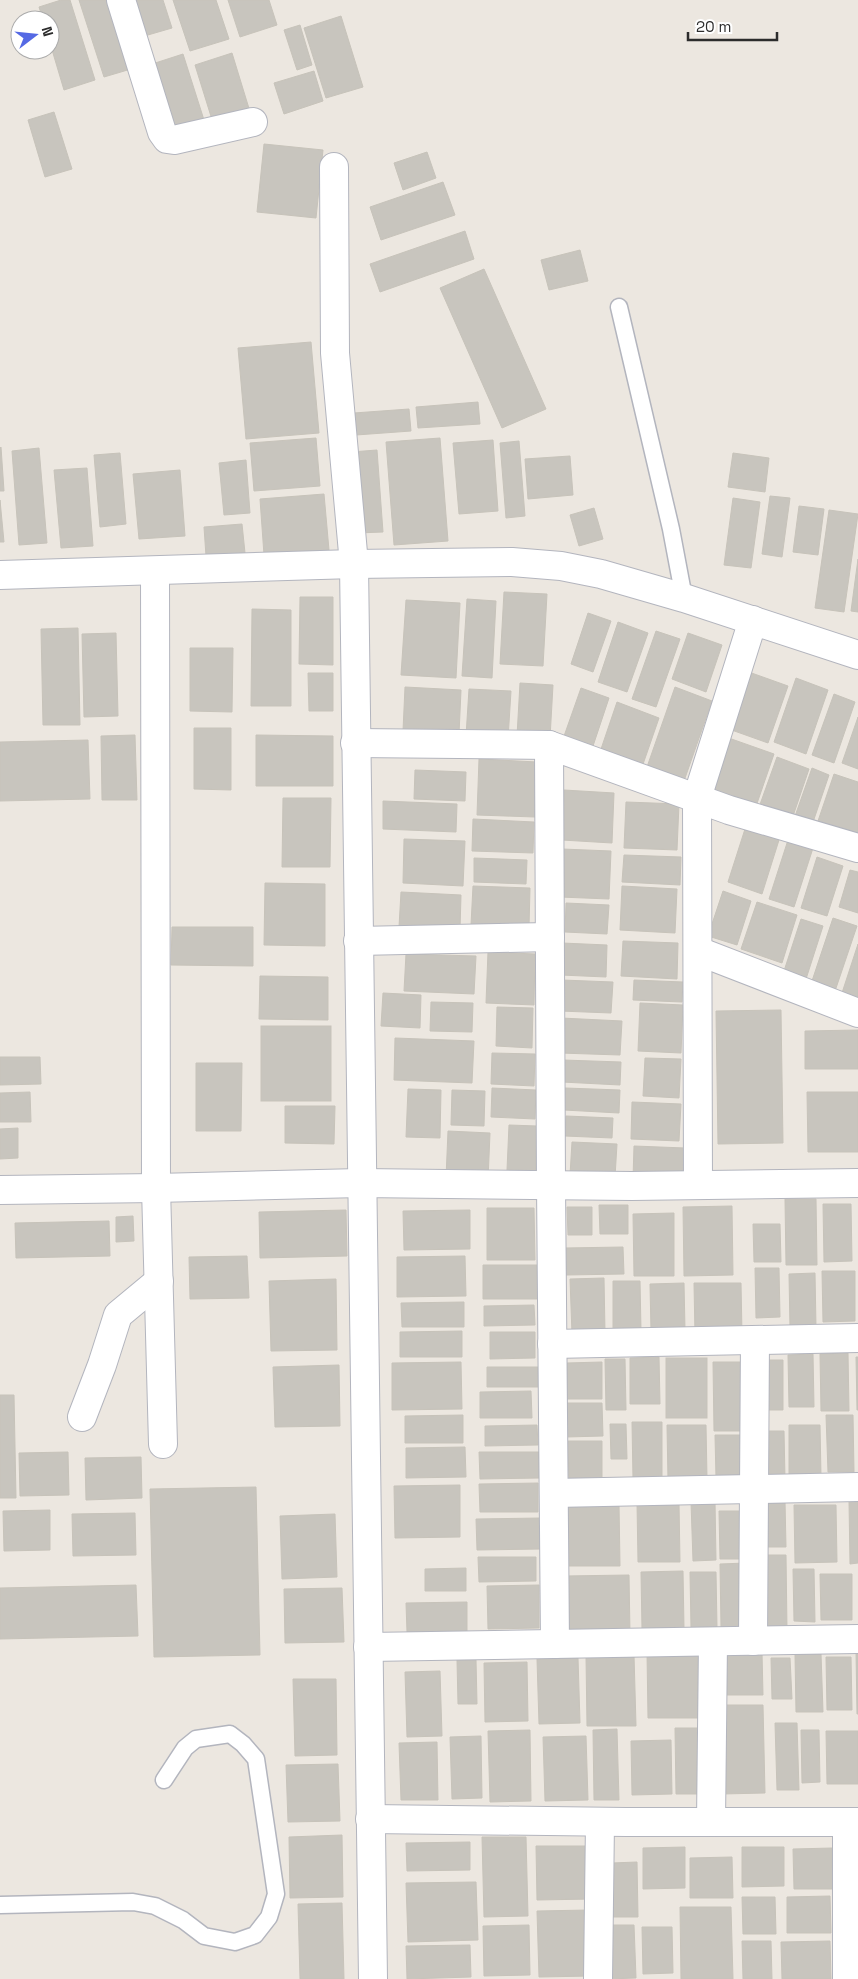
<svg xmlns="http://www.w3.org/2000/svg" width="858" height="1979" font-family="'Space Grotesk',sans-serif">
<rect width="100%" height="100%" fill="#ece7e0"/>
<!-- building -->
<g fill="#c8c5be" stroke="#c7c3ba">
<path d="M61 0H70L95 80 64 90 50 43V20H43L39 7Z"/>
<path d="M79 0H109L131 69 104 77Z"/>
<path d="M129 0H163L172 28 141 37Z"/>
<path d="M173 0H216L229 39 190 51Z"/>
<path d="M228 0H269L277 25 240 37Z"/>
<path d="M341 16 363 87 326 98 304 28Z"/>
<path d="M300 25 312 65 297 70 284 30Z"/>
<path d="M232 53 251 115 214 126 195 65Z"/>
<path d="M183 54 204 120 166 132 146 66Z"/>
<path d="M314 71 323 101 284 114 274 83Z"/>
<path d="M54 112 72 169 45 177 28 120Z"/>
<path d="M264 144 323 150 316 218 257 212Z"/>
<path d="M427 152 436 178 403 190 394 163Z"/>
<path d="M443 182 455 215 381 240 370 207Z"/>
<path d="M465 231 474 259 380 292 370 264Z"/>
<path d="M580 250 588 281 549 290 541 260Z"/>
<path d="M484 269 546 409 502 428 440 288Z"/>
<path d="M311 342 319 433 246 439 238 348Z"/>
<path d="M478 402 480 424 418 428 416 407Z"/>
<path d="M409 409 411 431 356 435 354 413Z"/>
<path d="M316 438 320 486 254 491 250 443Z"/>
<path d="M440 438 448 541 394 545 386 442Z"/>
<path d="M493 440 498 511 459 514 453 443Z"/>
<path d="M519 441 525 516 506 518 500 443Z"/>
<path d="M1 447 4 491H0V448Z"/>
<path d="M39 448 47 543 19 545 12 451Z"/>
<path d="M377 450 383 532 357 533 351 452Z"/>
<path d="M120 453 126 524 100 527 94 455Z"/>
<path d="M733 453 769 458 765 492 728 487Z"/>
<path d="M570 456 573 495 528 499 525 459Z"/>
<path d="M246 460 250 513 224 515 219 463Z"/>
<path d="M87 468 93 546 61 548 54 470Z"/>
<path d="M180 470 185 536 139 539 133 474Z"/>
<path d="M324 494 329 550 264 555 260 499Z"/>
<path d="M770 496 790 498 782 557 762 554Z"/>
<path d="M733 498 760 502 751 568 724 565Z"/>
<path d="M0 500 4 542H0Z"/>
<path d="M799 506 824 509 818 555 793 552Z"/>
<path d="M594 508 603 539 579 546 570 515Z"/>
<path d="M829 510 858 514 844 612 815 608Z"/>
<path d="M242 524 245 553 206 556 204 527Z"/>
<path d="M858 559V612L851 611Z"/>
<path d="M504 592 547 594 543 666 500 664Z"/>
<path d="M300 597H333V665L299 664Z"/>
<path d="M467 599 496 601 492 678 462 676Z"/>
<path d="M406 600 460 603 456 678 401 675Z"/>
<path d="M252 609 291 610V706H251Z"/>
<path d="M588 613 611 621 593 672 571 664Z"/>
<path d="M618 622 648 633 627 692 598 682Z"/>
<path d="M78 628 80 725H43L41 629Z"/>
<path d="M656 631 680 639 656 707 632 699Z"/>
<path d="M116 633 118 716 84 717 82 634Z"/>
<path d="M688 633 722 645 706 692 672 679Z"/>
<path d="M190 648H233L232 712 190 711Z"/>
<path d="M746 671 788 686 768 743 726 728Z"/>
<path d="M308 673H333V711H309Z"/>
<path d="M796 678 828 690 806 754 774 742Z"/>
<path d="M520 683 553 685 550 738 517 736Z"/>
<path d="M405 687 461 690 459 734 403 731Z"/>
<path d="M675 687 712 701 684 781 647 767Z"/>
<path d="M581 688 609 698 592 749 563 739Z"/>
<path d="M469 689 511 691 508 739 466 736Z"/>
<path d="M834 694 855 702 834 763 812 755Z"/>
<path d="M617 702 659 718 641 770 599 755Z"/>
<path d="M858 717V769L842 763Z"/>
<path d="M194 728H231V790L194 789Z"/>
<path d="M135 735 137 800H102L101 736Z"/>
<path d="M256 735 333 736V786H256Z"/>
<path d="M723 736 774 754 753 815 702 796Z"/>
<path d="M88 740 90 799 0 801V742Z"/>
<path d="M777 757 809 769 791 822 758 810Z"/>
<path d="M479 759 537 762 535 817 477 815Z"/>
<path d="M812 768 829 775 812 825 794 819Z"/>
<path d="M415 770 466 772 465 801 414 799Z"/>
<path d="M834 774 858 782V839L817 824Z"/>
<path d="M564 790 614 793 612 843 562 840Z"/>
<path d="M283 798H331L330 867H282Z"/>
<path d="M383 801 457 804 456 832 383 829Z"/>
<path d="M626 802 679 804 677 850 624 848Z"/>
<path d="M473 819 534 822 533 853 472 851Z"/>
<path d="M745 829 779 840 762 894 728 882Z"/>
<path d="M404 839 465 841 463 886 403 883Z"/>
<path d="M788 840 813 848 794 907 769 899Z"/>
<path d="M562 849 611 851 609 899 560 897Z"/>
<path d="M624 855 681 857 680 885 622 882Z"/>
<path d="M817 857 843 866 827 916 801 908Z"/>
<path d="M474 858 527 860 526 884 474 882Z"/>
<path d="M850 870 858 872V913L839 907Z"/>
<path d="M265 883 325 884V946L264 945Z"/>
<path d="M473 886 530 888 529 927 471 925Z"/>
<path d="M622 886 677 889 675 933 620 930Z"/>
<path d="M723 891 751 901 737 945 708 936Z"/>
<path d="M401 892 461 895 460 929 399 927Z"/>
<path d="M757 902 797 915 782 963 741 949Z"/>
<path d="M566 903 609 905 607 934 565 932Z"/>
<path d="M833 918 857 926 834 994 810 987Z"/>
<path d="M801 919 823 926 806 979 784 971Z"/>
<path d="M172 927H253V966L171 965Z"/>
<path d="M623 941 678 943 677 979 621 976Z"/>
<path d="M562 943 607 945 606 977 561 975Z"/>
<path d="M858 944V1002L841 996Z"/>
<path d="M488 952 535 954 534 1005 486 1003Z"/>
<path d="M406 954 476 956 474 994 404 991Z"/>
<path d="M260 976 328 977V1020L259 1019Z"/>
<path d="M562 980 613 982 611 1013 560 1011Z"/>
<path d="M634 980 683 982 682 1002 633 1000Z"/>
<path d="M383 993 421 995 420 1028 381 1026Z"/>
<path d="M431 1002 473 1003 472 1032 430 1031Z"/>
<path d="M640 1003 683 1005 681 1053 638 1051Z"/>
<path d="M497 1007 533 1008 532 1048 496 1046Z"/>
<path d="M781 1010 783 1143 718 1144 716 1011Z"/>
<path d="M561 1018 622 1021 620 1055 560 1053Z"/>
<rect x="261" y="1026" width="70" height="75"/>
<path d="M858 1030V1069H805V1031Z"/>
<path d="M395 1038 474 1041 472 1083 394 1080Z"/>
<path d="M492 1053 535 1054 534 1086 491 1084Z"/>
<path d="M0 1057H40L41 1084 0 1085Z"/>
<path d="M645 1058 681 1059 679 1098 643 1096Z"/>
<path d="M563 1060 621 1062 620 1085 562 1082Z"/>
<path d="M196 1063H242L241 1131H196Z"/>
<path d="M492 1088 536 1090 535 1119 491 1117Z"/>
<path d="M565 1088 620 1090 619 1113 564 1110Z"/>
<path d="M408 1089 441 1090 440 1138 406 1137Z"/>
<path d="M452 1090 485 1091 484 1126 451 1125Z"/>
<path d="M30 1092 31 1122H0V1093Z"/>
<path d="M807 1092H858V1152H808Z"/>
<path d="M632 1102 681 1104 679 1141 631 1139Z"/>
<path d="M285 1106H335L334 1144 285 1143Z"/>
<path d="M566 1116 613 1118 612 1138 565 1136Z"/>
<path d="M509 1125 537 1126 536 1171 507 1170Z"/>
<path d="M18 1128V1158L0 1159V1129Z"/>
<path d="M448 1131 490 1133 488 1180 446 1178Z"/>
<path d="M572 1142 617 1144 615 1177 570 1175Z"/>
<path d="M634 1146 685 1148 684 1182 633 1179Z"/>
<path d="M785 1199H816L817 1265H786Z"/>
<path d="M823 1204H851L852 1261 824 1262Z"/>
<path d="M599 1205H628V1234H600Z"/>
<path d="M732 1206 733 1275 684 1276 683 1207Z"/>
<path d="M567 1207H592V1235H568Z"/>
<path d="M487 1208H534L535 1260H487Z"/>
<path d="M346 1210 347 1256 260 1258 259 1212Z"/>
<path d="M470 1210V1249L404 1250 403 1211Z"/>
<path d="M674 1213V1276H634L633 1214Z"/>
<path d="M133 1216 134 1241 116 1242V1217Z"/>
<path d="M109 1221 110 1256 16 1258 15 1223Z"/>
<path d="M753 1224H780L781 1262H754Z"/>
<path d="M623 1247 624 1274 566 1275 565 1248Z"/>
<path d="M247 1256 249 1298 190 1299 189 1257Z"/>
<path d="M465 1256 466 1296 397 1297V1257Z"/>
<path d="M483 1265H537L538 1299H483Z"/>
<path d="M755 1268H779L780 1317 756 1318Z"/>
<path d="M822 1271H855V1321L823 1322Z"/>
<path d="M815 1273 816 1328H790L789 1274Z"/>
<path d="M604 1278 605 1333 572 1334 570 1279Z"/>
<path d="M336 1279 337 1350 271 1351 269 1281Z"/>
<path d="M613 1281H640L641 1331H613Z"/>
<path d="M684 1283 685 1330 651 1331 650 1284Z"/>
<path d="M694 1283H741L742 1335H695Z"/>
<path d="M464 1302V1327H402L401 1303Z"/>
<path d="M534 1305 535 1325 484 1326V1306Z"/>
<path d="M462 1331V1357H400V1332Z"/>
<path d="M490 1332H535V1358L490 1359Z"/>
<path d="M848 1353 849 1411H821L820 1354Z"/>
<path d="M813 1354 814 1407H789L788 1355Z"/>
<path d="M659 1357 660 1404H630V1358Z"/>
<path d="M856 1357H858V1410H857Z"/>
<rect x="666" y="1358" width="41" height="60"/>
<path d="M605 1359H625L626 1410H606Z"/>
<path d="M758 1360H783V1410H759Z"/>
<path d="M461 1362 462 1409 392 1410V1363Z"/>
<path d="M602 1362V1399H567V1363Z"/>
<path d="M713 1362H742L744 1431H714Z"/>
<path d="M339 1365 340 1426 275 1427 273 1367Z"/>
<path d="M487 1367H538L539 1387H487Z"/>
<path d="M531 1391 532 1418H480V1392Z"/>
<path d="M0 1395H14L16 1498H0Z"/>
<path d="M566 1403H602L603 1436 566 1437Z"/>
<path d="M463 1415V1443H405V1416Z"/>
<path d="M826 1415H853L854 1472H828Z"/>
<path d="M632 1422H662V1479H633Z"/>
<path d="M610 1424H626L627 1459H611Z"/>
<path d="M537 1425 538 1445 485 1446V1426Z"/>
<path d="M667 1425H706L707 1479 668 1480Z"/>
<path d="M789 1425H820L821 1477H789Z"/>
<path d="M763 1431H784L785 1479H764Z"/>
<path d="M715 1435H744V1477L716 1478Z"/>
<path d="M568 1441H602V1482L569 1483Z"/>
<path d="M465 1447 466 1477 406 1478V1448Z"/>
<path d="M68 1452 69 1495 20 1496 19 1453Z"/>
<path d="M479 1452H539L540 1478 480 1479Z"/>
<path d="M141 1457 142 1498 86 1500 85 1458Z"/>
<path d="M538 1483V1512H480L479 1484Z"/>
<path d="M460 1485V1537L395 1538 394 1486Z"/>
<path d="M256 1487 260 1655 154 1657 150 1489Z"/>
<path d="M715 1501 716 1560 693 1561 691 1502Z"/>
<path d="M760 1501H785L786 1547H760Z"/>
<path d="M849 1501H858V1563L850 1564Z"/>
<path d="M637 1503H679L680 1562H638Z"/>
<path d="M567 1504H619L620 1566H568Z"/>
<path d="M794 1505H836L837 1562 795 1563Z"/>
<path d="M50 1510V1550L4 1551 3 1511Z"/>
<path d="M719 1511H746V1559H720Z"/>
<path d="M135 1513 136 1555 73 1556 72 1514Z"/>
<path d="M335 1514 337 1577 282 1579 280 1516Z"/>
<path d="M541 1518V1549L477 1550 476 1519Z"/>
<path d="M761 1555H786L787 1631H762Z"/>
<path d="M478 1557H536V1581L479 1582Z"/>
<path d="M746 1563 747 1627H721L720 1564Z"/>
<path d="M466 1568V1591H425V1569Z"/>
<path d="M793 1569H814L815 1622 794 1621Z"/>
<path d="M683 1571 684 1629H642L641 1572Z"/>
<path d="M690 1572H716L717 1628H691Z"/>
<path d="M820 1574H852V1620H821Z"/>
<path d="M629 1575 630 1635 566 1636 565 1576Z"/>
<path d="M136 1585 138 1636 0 1639V1588Z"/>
<path d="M539 1585V1628L488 1629 487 1586Z"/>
<path d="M342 1588 344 1642 285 1643 284 1589Z"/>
<path d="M467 1602V1631L407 1632 406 1603Z"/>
<path d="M705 1651 706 1718H648L647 1652Z"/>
<path d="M856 1651H858V1714H857Z"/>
<path d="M762 1653 763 1695H727L726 1654Z"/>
<path d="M795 1654H821L823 1712H796Z"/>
<path d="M634 1655 636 1726H587L586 1656Z"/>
<path d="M826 1657H851L852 1710H827Z"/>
<path d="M578 1658 580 1723 539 1724 537 1659Z"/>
<path d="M771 1658H790L792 1699H772Z"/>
<path d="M457 1660H476L477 1704H458Z"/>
<path d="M527 1662 528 1721 485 1722 484 1663Z"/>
<path d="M440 1671 442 1736 407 1737 405 1672Z"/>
<path d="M293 1679H336L337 1755 295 1756Z"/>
<path d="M720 1705H763L765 1793 722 1794Z"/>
<path d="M775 1723H797L799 1790H777Z"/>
<path d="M675 1728H703L704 1794H676Z"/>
<path d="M617 1729 619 1800H594L593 1730Z"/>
<path d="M530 1730 531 1801 490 1802 488 1731Z"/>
<path d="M801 1730H819L820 1782 802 1783Z"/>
<path d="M826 1731H858V1784H827Z"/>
<path d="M481 1736 482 1798 452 1799 450 1737Z"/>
<path d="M586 1736 588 1800 545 1801 543 1737Z"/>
<path d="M671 1740 672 1794 632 1795 631 1741Z"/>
<path d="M437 1742 438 1800H401L399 1743Z"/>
<path d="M338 1764 340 1821 288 1822 286 1765Z"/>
<path d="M342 1835 343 1897 290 1898 289 1837Z"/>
<path d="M482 1837H526L528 1916 484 1917Z"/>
<path d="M470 1842V1870L407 1871 406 1843Z"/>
<path d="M536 1846H591L592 1899 537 1900Z"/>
<path d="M685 1847V1888L643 1889V1848Z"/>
<path d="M742 1847H784V1886L742 1887Z"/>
<path d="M832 1848 833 1889H794L793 1849Z"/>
<path d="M732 1857 733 1898H690V1858Z"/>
<path d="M637 1862 638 1917H613L612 1863Z"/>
<path d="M476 1882 478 1940 408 1942 406 1883Z"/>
<path d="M830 1896 831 1933H787V1897Z"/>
<path d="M742 1897H775L776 1934H743Z"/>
<path d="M342 1903 344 1979H300L298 1904Z"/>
<path d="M680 1907H731L733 1979H681Z"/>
<path d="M589 1910 591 1976 539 1977 537 1911Z"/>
<path d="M529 1925 530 1975 484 1976 483 1926Z"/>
<path d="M607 1925H634L636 1978 608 1979Z"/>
<path d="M642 1927H672L673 1973 643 1974Z"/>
<path d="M742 1941H771L772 1979H743Z"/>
<path d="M830 1941 831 1979H782L781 1942Z"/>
<path d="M470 1945 471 1977 407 1979 406 1946Z"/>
</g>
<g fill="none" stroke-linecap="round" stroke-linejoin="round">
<!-- service casing -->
<g stroke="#b3b5be" stroke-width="19">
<g id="service">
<path d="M619 307 671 529 684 598"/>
<path d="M0 1905 133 1902 155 1906 183 1920 204 1936 235 1942 255 1935 269 1917 276 1894 256 1759 243 1744 230 1734 196 1739 185 1748 164 1780"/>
</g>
</g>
<!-- minor casing -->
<g stroke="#b3b5be" stroke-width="30">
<g id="minor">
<path d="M121 0 162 132 167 139 174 140 253 122"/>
<path d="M334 167 335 353 354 564 373 1979"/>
<path d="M155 571 156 1188 163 1444"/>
<path d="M0 575 354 564 512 562 561 566 601 574 684 598 858 655"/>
<path d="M355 743 549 745 729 810 858 848"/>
<path d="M549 745 551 1185 555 1644"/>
<path d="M358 941 550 937"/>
<path d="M698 951 858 1013"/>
<path d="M698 1185 697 798 753 620"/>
<path d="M0 1190 156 1188 361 1183 632 1186 858 1183"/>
<path d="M552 1344 858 1338"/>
<path d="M82 1417 102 1365 118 1315 159 1281"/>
<path d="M554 1493 858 1487"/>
<path d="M753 1641 755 1340"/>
<path d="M368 1647 858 1639"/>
<path d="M370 1819 626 1822H858"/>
<path d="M711 1822 713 1642"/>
<path d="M847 1822V1979"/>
<path d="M598 1979 600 1822"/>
</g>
</g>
<!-- service -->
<use href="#service" stroke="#fff" stroke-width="16"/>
<!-- minor -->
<use href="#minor" stroke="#fff" stroke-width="28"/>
</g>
<!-- north arrow -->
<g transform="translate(35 35) rotate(74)"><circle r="24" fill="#ffffff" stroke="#ababab"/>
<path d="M0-4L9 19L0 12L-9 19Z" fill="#5569e4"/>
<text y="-8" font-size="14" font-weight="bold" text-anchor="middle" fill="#2c2c2c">N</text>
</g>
<!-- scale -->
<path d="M688 32v8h89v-8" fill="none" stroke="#2c2c2c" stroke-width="2.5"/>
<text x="696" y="32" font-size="15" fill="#2c2c2c" stroke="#ffffff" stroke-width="4" paint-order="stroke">20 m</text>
</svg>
